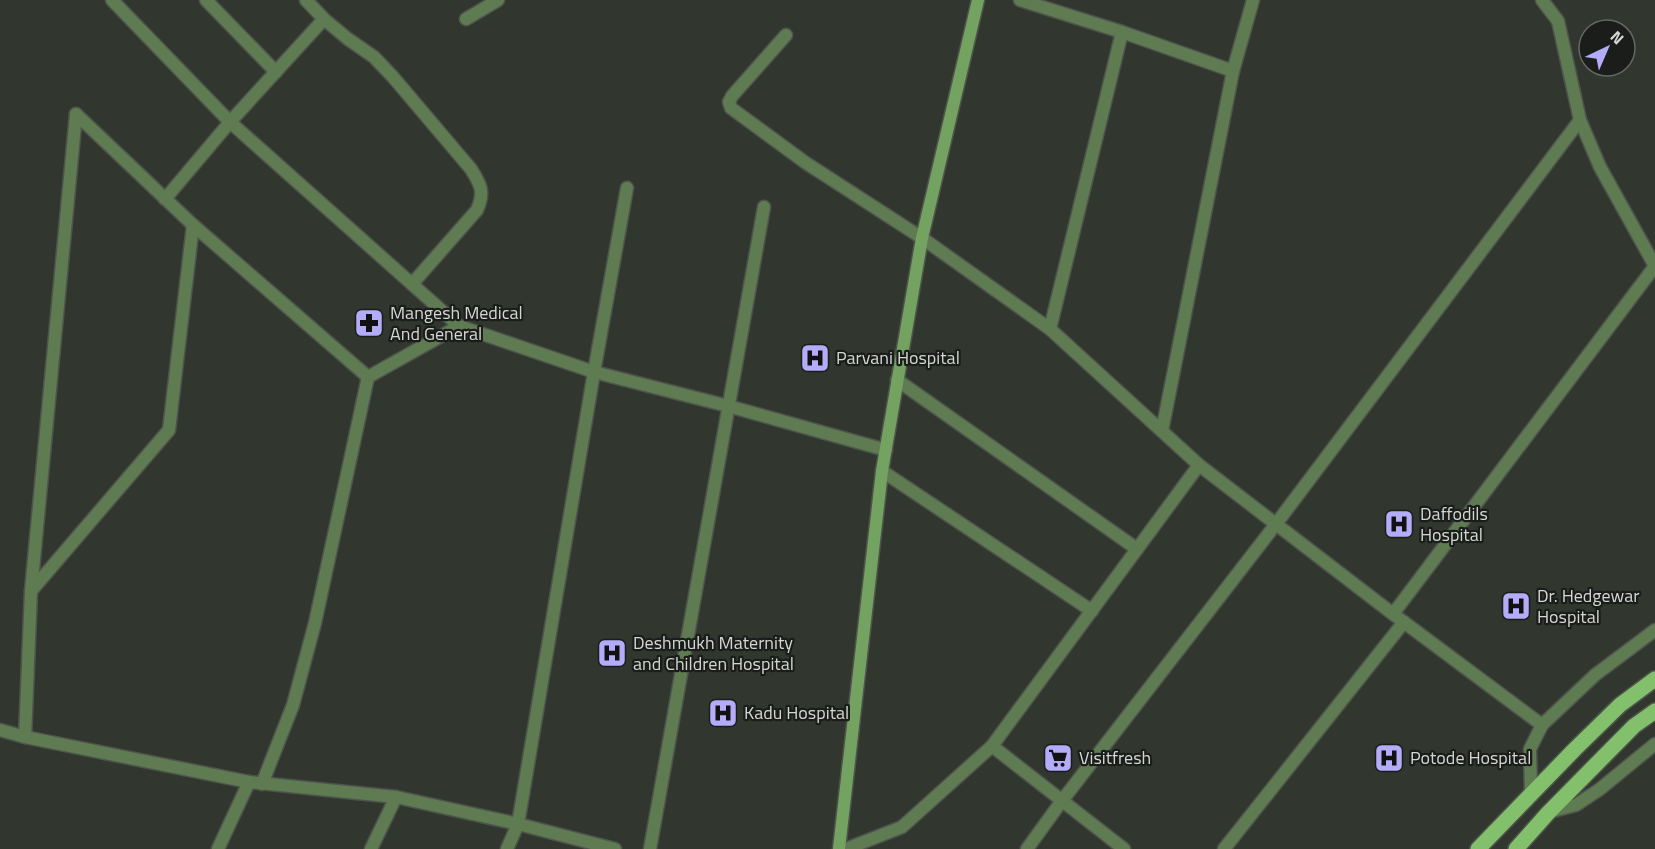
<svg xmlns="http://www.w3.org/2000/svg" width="1655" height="849" font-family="'Titillium Web',sans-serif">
<rect width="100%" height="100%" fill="#31372f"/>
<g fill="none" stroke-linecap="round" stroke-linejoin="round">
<!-- service casing -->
<g stroke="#4e544c" stroke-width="15">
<path id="service" d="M786 35 732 96 729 102 731 108 806 163 922 238"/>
</g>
<!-- minor casing -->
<g stroke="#4e544c" stroke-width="15">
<g id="minor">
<path d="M112 0 230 122 459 326 594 372 728 406 886 450"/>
<path d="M206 0 276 72"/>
<path d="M306 0 324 19 348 39 374 57 393 77 471 169C481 185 485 192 477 210L412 284"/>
<path d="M1020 0 1122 32 1233 71"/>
<path d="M466 19 498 0"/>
<path d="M76 114 193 225 368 377 459 326"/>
<path d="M165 199 230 122 324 19"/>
<path d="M922 238 1050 329 1199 465 1393 614 1542 725"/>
<path d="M1050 329 1122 32"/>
<path d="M897 380 1137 549"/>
<path d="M1162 431 1233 71 1253 0"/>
<path d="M882 471 1092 611"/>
<path d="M31 591 169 430 193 225"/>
<path d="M1393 614 1655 266 1600 167 1580 120 1558 21 1542 0"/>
<path d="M0 730 25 737 249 782 396 797 518 824 615 849"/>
<path d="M25 737 31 591 76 114"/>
<path d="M992 746 1124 849"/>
<path d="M262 784 293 705 315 623 368 377"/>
<path d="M218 849 249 782"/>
<path d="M371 849 396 797"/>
<path d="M507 849 518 824 594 372 627 188"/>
<path d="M650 849 764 207"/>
<path d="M846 849 902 827 992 746 1199 465"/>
<path d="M1027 849 1061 802 1276 524 1580 120"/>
<path d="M1224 849 1404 622"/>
</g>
</g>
<!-- tertiary casing -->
<g stroke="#4e544c" stroke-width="15">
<g id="tertiary">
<path d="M1531 794 1530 749 1542 725 1595 675 1655 630"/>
<path d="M1549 812 1576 805 1600 789 1655 744"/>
</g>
</g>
<!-- secondary casing -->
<g stroke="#4e544c" stroke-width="15">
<path id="secondary" d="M839 849 882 471 922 238 978 0"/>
</g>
<!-- primary casing -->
<g stroke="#4e544c" stroke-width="18">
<g id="primary">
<path d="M1478 849 1575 749 1620 705 1655 679"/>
<path d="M1516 849 1548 813 1634 726 1655 711"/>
</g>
</g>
<!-- service -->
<use href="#service" stroke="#5e7b52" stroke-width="12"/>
<!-- minor -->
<use href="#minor" stroke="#5e7b52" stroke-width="12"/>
<!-- tertiary -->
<use href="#tertiary" stroke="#5e7b52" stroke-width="12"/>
<!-- secondary -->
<use href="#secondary" stroke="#73a261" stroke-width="12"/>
<!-- primary -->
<use href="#primary" stroke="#83c06b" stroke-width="15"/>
</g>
<!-- icons -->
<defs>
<g id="pharmacy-square" transform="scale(1.5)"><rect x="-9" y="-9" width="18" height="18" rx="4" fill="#b4acf9" stroke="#1b1d1a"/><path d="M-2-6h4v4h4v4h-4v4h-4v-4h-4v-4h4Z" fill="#111"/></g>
<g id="hospital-square" transform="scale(1.5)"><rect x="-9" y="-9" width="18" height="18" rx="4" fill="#b4acf9" stroke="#1b1d1a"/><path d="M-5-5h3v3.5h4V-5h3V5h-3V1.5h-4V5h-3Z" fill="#111"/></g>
<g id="supermarket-square" transform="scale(1.5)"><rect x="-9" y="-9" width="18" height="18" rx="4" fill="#b4acf9" stroke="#1b1d1a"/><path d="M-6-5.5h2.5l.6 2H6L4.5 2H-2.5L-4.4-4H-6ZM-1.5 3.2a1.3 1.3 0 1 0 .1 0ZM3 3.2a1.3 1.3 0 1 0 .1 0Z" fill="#111"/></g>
</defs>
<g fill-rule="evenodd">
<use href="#pharmacy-square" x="369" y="323"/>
<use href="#hospital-square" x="815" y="358"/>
<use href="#hospital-square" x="1399" y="524"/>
<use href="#hospital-square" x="1516" y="606"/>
<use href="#hospital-square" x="612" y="653"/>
<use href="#hospital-square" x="723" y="713"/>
<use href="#supermarket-square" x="1058" y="758"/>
<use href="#hospital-square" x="1389" y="758"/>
</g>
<g text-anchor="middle" stroke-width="4.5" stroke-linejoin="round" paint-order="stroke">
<!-- poi labels -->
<g font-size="18" fill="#d3d7d2" stroke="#1b1d1a" text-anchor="start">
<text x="390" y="319">Mangesh Medical<tspan x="390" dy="21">And General</tspan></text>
<text x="836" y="364">Parvani Hospital</text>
<text x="1420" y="520">Daffodils<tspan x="1420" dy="21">Hospital</tspan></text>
<text x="1537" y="602">Dr. Hedgewar<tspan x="1537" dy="21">Hospital</tspan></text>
<text x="633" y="649">Deshmukh Maternity<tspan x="633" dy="21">and Children Hospital</tspan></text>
<text x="744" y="719">Kadu Hospital</text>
<text x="1079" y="764">Visitfresh</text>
<text x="1410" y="764">Potode Hospital</text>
</g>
</g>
<!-- north arrow -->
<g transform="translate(1607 48) rotate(44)"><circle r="28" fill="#1b1d1a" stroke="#656764" stroke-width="1.5"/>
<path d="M0-4.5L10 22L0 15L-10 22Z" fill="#b4acf9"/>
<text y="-9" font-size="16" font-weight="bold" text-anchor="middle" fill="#d3d7d2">N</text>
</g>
</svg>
